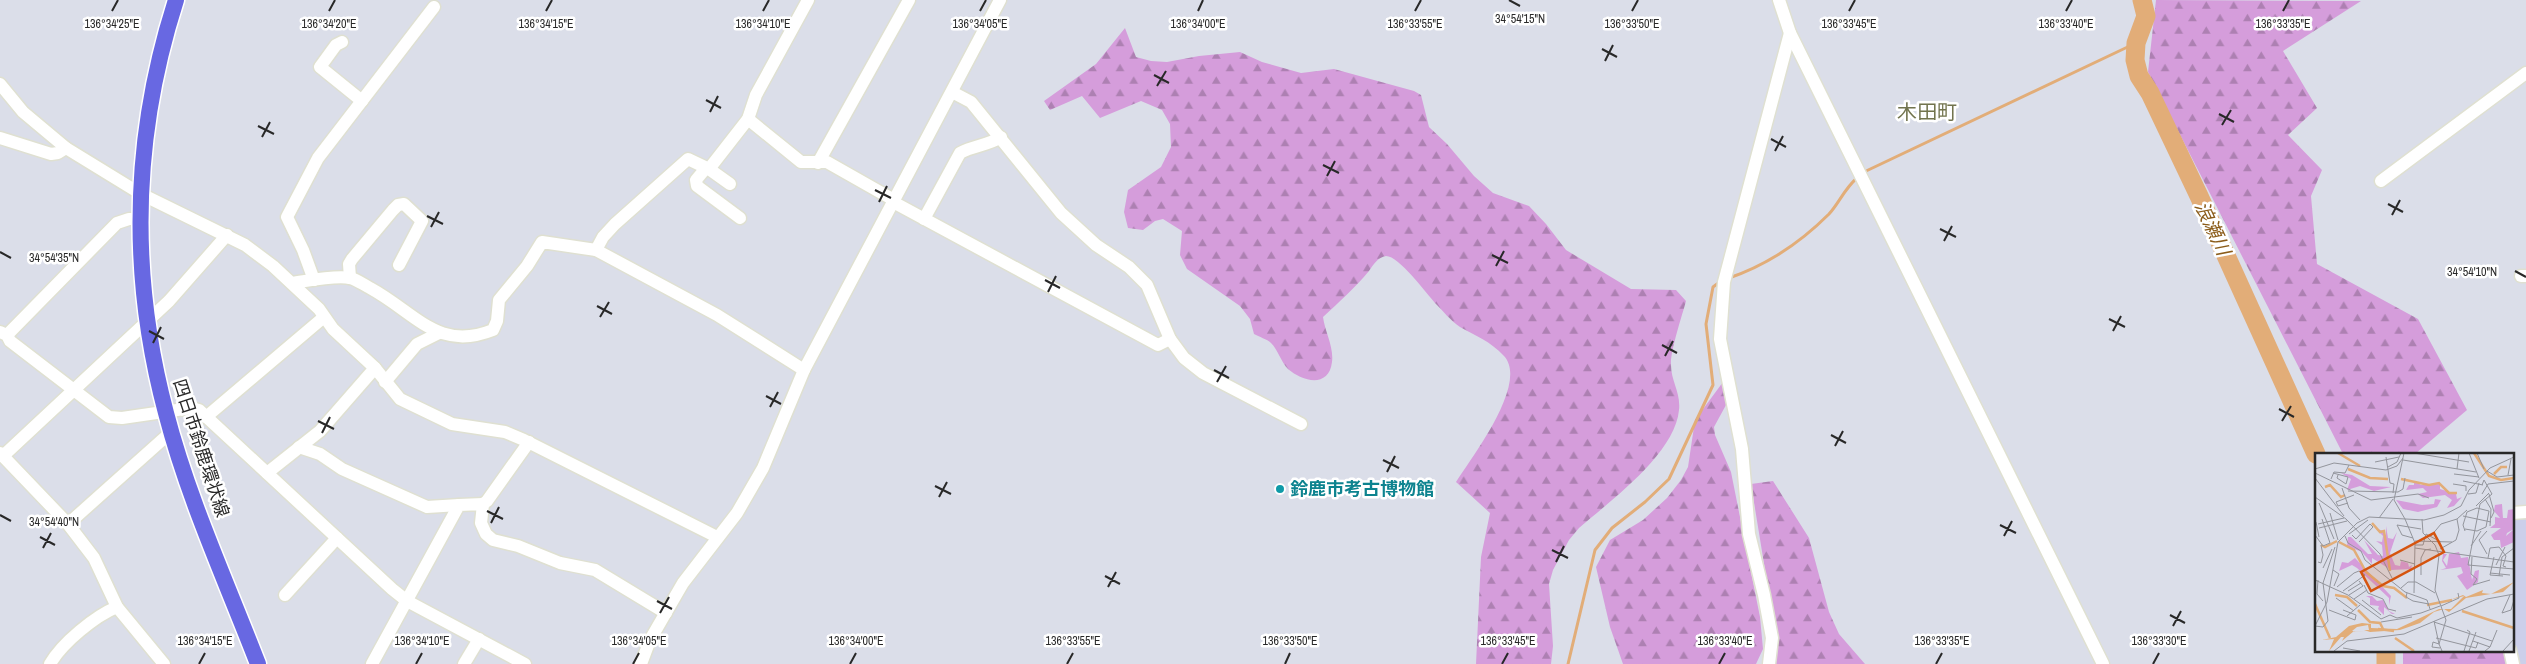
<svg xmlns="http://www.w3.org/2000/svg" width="2526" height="664" font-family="'Archivo Narrow','Noto Sans JP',sans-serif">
<defs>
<pattern id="forest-firs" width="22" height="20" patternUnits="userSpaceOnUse" patternTransform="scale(1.25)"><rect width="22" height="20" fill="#d59ddb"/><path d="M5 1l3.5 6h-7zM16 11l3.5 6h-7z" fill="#ad80b2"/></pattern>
</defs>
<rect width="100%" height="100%" fill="#dbdee9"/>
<!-- education -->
<path fill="#cccfea" d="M2526 517V664H2517L2512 642V518Z"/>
<!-- forest -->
<g fill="url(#forest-firs)">
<path d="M2156 0 2361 1 2283 51 2317 108 2288 135 2322 170 2311 196 2317 264 2418 319 2467 410 2415 454H2343L2148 72Z"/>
<path d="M1125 28 1136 57 1151 61 1167 62 1199 56 1240 52 1262 62 1301 73 1334 69 1414 91 1421 95 1429 127 1447 144 1474 176 1493 193 1529 206 1546 224 1566 250 1631 289 1676 290 1686 301C1682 316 1670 352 1671 365 1671 381 1681 393 1679 410 1675 454 1610 501 1579 528L1569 540 1553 570 1549 584 1553 646 1551 664H1476L1481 557 1490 513 1456 482C1472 457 1529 383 1504 356 1490 341 1476 336 1460 327 1451 321 1442 310 1435 303 1426 293 1399 256 1386 256 1378 257 1373 265 1369 271 1355 288 1339 302 1323 317 1325 332 1334 347 1332 362 1329 388 1303 382 1288 369 1281 362 1278 350 1271 343 1267 339 1259 337 1254 334L1250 319 1240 306 1187 269 1180 255 1182 231 1163 219 1155 221 1143 230 1128 228 1124 212 1128 190 1161 167 1171 147 1170 124 1162 110 1141 101 1100 118 1082 96 1050 110 1044 101 1096 64Z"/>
<path d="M1723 382 1726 389V405L1714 427 1715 435 1731 472 1760 617 1763 649 1756 664H1623L1610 627 1596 567 1610 540 1643 520 1667 498 1681 480 1688 467 1695 420Z"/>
<path d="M1773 481 1809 538 1829 612 1839 634 1865 664H1774L1775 631 1751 484Z"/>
<path d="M2403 650H2507L2511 664H2403Z"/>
</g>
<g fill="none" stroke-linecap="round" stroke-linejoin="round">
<!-- stream -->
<g stroke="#e2ad78" stroke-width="3">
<path d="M1864 172 2136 43"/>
<path d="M1729 278C1767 265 1800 243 1829 214 1839 203 1845 188 1857 178"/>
<path d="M1568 664 1595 550 1612 528 1645 502 1669 479 1713 385 1706 324 1713 287 1721 281"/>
</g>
<!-- river -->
<g stroke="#e2ad78" stroke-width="19">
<path d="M2142 0 2146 16 2136 43 2135 60 2139 76 2150 93 2199 196 2316 454"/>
<path d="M2386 664V650"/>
</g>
<!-- minor casing -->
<g stroke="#dfe0d1" stroke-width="15">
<g id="minor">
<path d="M1779 0 1790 33 2103 664"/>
<path d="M342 42 336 45 320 67 362 101"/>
<path d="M0 84 23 112 66 148 141 194 245 245 273 266 319 309 333 329 375 368 400 399 452 424 505 432 524 440 717 537"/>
<path d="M952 92 971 102 1061 213 1096 245 1129 267 1147 285 1170 339 1184 358 1203 373 1301 424"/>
<path d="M748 119 801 162H827L894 200"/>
<path d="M0 138 51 154 58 153 66 148"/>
<path d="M818 163 909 0"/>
<path d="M706 168 696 180 697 186 740 218"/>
<path d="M709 169 730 184"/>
<path d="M2381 181 2526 73"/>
<path d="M893 202 1158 345 1170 339"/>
<path d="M924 219 960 153C974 145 987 146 1001 137"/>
<path d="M596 250 603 237 615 224 688 159 709 169 748 119 756 95 808 0"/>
<path d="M2521 276H2526"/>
<path d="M350 278 349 264 352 259 393 210 398 205 404 204 422 221 399 265"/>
<path d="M314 280 303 250 287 217 318 158 434 7"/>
<path d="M292 283C307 281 335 275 350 278 356 279 364 285 370 288 416 313 438 352 493 330L497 321 499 300 527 266 542 242 596 250 717 315 804 370"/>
<path d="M0 332 7 335 10 341 109 417 122 418 191 408 199 410 392 589 407 601 525 664"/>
<path d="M7 335 117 223 129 219H139"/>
<path d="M385 382 417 344 439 333"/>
<path d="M206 417 324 317"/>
<path d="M299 447 320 454 342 469 427 507 459 505"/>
<path d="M0 453 68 524 94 558 117 607 164 664"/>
<path d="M3 456 169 301 227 235"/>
<path d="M267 473 320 431 375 368"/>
<path d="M483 504 487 501 529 442"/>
<path d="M2512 513 2526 512"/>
<path d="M68 524 171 432"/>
<path d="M285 595 337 538"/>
<path d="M2510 650 2513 664"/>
<path d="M50 664C62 643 95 616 117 607"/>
<path d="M372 664 459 505 483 504 481 523 486 534 493 540 518 546 560 563 595 570 666 613"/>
<path d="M464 664 479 639"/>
<path d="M641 664 650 640 683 583 737 513 763 468 804 370 1000 0"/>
<path d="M1769 664 1772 638 1764 595 1749 534 1742 449 1720 339 1724 282 1790 33"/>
</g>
</g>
<!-- major casing -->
<g stroke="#fff" stroke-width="19">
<path id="major" d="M176 0C132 137 129 274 166 413 188 498 226 581 258 664"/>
</g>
<!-- minor -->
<use href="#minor" stroke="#fff" stroke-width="12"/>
<!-- major -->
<use href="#major" stroke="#6868e2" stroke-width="16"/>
</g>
<!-- ticks -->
<path fill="none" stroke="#282828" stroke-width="2" d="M1509 0 1520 6M112 11 118 0M329 11 335 0M546 11 552 0M763 11 769 0M980 11 986 0M1198 11 1203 0M1415 11 1421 0M1632 11 1638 0M1849 11 1855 0M2066 11 2072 0M2283 11 2289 0M1602 49 1617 57M1605 61 1613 45M1154 75 1169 83M1157 86 1166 71M706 100 721 108M710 112 718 96M2219 114 2234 122M2222 125 2231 110M258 126 274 134M262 137 270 122M1771 139 1786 147M1775 151 1783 136M1323 165 1339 173M1327 176 1335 161M875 190 891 198M879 202 887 186M2388 204 2403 212M2392 215 2400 200M427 216 443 224M431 227 439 212M1940 229 1956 237M1944 241 1952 226M0 252 11 258M1492 255 1508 263M1496 266 1504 251M2515 271 2526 277M1045 280 1060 288M1048 292 1056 276M597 306 612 314M600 317 609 302M2109 319 2125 327M149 331 164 339M2113 331 2121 316M153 343 161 327M1662 345 1677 353M1665 356 1673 341M1214 370 1229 378M1217 382 1226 366M766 396 781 404M770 407 778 392M2279 409 2294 417M318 421 334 429M2282 421 2291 406M322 433 330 417M1831 435 1846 443M1835 446 1843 431M1383 460 1399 468M1387 472 1395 456M935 486 951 494M939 497 947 482M487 511 503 519M0 515 11 521M491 523 499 507M2000 525 2016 533M2004 536 2012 521M40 537 55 545M43 548 51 533M1552 550 1568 558M1556 562 1564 546M1105 576 1120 584M1108 587 1116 572M657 601 672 609M660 613 669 597M2170 615 2185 623M2173 626 2181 611M199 664 205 653M416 664 422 653M633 664 639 653M850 664 856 653M1067 664 1073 653M1285 664 1290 653M1502 664 1508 653M1719 664 1725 653M1936 664 1942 653M2153 664 2159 653"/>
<!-- markers -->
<circle fill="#0f9aa8" stroke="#fff" stroke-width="2" cx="1280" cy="489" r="5"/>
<g text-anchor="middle" stroke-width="5" stroke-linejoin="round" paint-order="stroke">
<!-- street labels -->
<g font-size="18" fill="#282828" stroke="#fff">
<text transform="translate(201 448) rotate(72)" y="6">四日市鈴鹿環状線</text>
</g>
<!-- culture labels -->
<g font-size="18" font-weight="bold" fill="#0d838f" stroke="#fff" text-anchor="start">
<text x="1290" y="495">鈴鹿市考古博物館</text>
</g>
<!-- water labels -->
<g font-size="19" font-style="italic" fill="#8b5c1a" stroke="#fff">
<text transform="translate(2213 228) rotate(65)" y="7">浪瀬川</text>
</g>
<!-- quarter labels -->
<g font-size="20" fill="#72744e" stroke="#fff">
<text x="1927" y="119">木田町</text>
</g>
</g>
<!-- overview -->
<g transform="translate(2315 453)">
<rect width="199" height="199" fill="#dbdee9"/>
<path d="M26 20 37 22 55 33 76 34 59 38 45 33 32 37 36 26ZM99 28 106 32 125 31V36L141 41 142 46 147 44 139 53 132 55 137 47 130 42 108 45 103 41 112 39 108 35 91 37 94 32H99ZM120 46 126 47 122 54 103 59 88 56 81 47 107 52 119 51ZM187 51 188 65H192L193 57 199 56V76L192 80 191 83 198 77 199 89 186 95 185 87H179L176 82 186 75H175L180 71V64L185 65 179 58 180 52ZM71 73 73 85 78 86 82 79 75 100 80 112 85 113 86 108 93 110 94 114 97 112 96 116 76 117 57 105V111L47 99 32 93 33 84H36L53 101H57L49 87 63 102 68 103 67 92 61 88 67 89 68 83 60 75 68 78 71 84ZM144 99 146 105 153 104 157 127 160 118 164 117 163 129 152 137 142 123 148 120 146 114 125 117 131 115 127 108 128 101H132L128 107 132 113 134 101ZM40 105 76 143 74 152V145L42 115 37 112 24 118 27 109 33 110ZM51 143H57L62 148 68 147 74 158 80 161H77L69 154V162L63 156 64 153 55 152V145Z" fill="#d59ddb"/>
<path d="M199 129 188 139 151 145 134 159 129 156 119 159 105 170 85 177 55 179 49 177H54L53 172 42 174 37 178 52 179 39 178 27 188 29 184H26L14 198 19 186 7 187 21 184 34 173 47 170 56 171V175L82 176 124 156H136L149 143 135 147 148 142 151 144 168 137 167 140 176 141Z" fill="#e2ad78"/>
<path fill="none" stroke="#e2ad78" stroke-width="2.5" d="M23 0 45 13M159 0 174 23 186 27 199 25M33 16 55 25 73 26M179 21 186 14H192M86 26 114 32 124 30 134 40H142M10 34 15 32 26 44 30 42M57 70 65 79 69 78 75 118M24 89 39 97 51 119 68 133 79 135 92 145M6 92 10 94 22 88M20 142 32 144 42 153M0 151 15 185M112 152 137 147M43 157 55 169 65 170 68 176M147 158 199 175M63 176 79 178M80 185 99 198"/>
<path fill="none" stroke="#93959c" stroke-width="1" d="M89 0 79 47 90 66M99 0 154 9M154 0 164 25M162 0 169 16M71 4 75 30 79 31 78 40M88 7 161 19M60 9 84 4M73 14 82 9 86 0M0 16 19 10 71 17 82 13 88 5M142 16 144 0M172 18 182 24 199 22M0 20 56 47 103 41 114 45M18 20 33 24 31 31 22 25 23 22M139 21 164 24M193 22 196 6M0 25 29 63M16 26 19 19 30 20 34 12M148 28 168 32M138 31 151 33V38M167 32 169 27 177 41 165 51 153 112 199 116M27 35 34 55 45 67M33 38 83 39 88 36 90 25M153 41 161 40 164 30M167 41 173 31 199 28M174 41 179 59 176 65M0 44 31 66 65 101 77 125M170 46 176 56 175 73M4 50 19 86M33 50 23 53 21 49 39 42M161 53 174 40M15 60 23 87M148 63 176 69M64 65 78 46M90 66 100 90 99 140M107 66 108 80 120 92 124 102 120 137 131 167 124 191 127 198M1 69 4 84M3 71 29 65M4 75 32 68M150 78 148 72 152 59 162 55 174 58 171 74 162 78 150 76M34 81 53 67M0 82 8 93 15 90 7 66M37 82 41 86 55 71 58 74 44 89M30 83 33 90 46 98 50 107 90 139 112 147 115 156M116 83 126 71 142 66 152 57M98 85 87 82 82 72 106 76M100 88 137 89M100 92H108L111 81 126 89M156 93 166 78M100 95 199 109M125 96 141 87 144 77 142 66M172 101 164 87 172 78M157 104 156 121 162 126 158 132 175 127M179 104 175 122 188 123M173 105 175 95 184 94 191 103 188 113 191 114M85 107 100 111M3 109 6 110 8 102 6 92M181 112 190 94M8 115 17 96M18 117 24 121 19 133M175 120 195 122M106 122V105L110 97 116 96M184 123 187 104 199 95M0 127 33 142 66 166 75 162 82 165 106 160 125 153M3 127 2 141 8 148M49 132 53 140 68 146 73 156 81 158M22 134 39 120 44 118 50 122 28 138M86 135 93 129H101L120 140M33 138 46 130M92 140 91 144 98 148 114 151M34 142 48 133 44 128M195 142 187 160 196 157 199 147M21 145 39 158M39 146 52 137M47 147 66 162M126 153 144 145 143 140M14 157 40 167 41 162 28 157M32 163 45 152M119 168 124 191M66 169 97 164M119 169 177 188M0 173 8 174 13 168 8 130 20 94M0 173 12 149 23 89 42 70 54 64 109 67 129 62 146 53 154 37 175 15 199 4M121 185 161 195 163 189M158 188 175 194M124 191 118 189 117 194 125 195M28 195 45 198M19 198 32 188 89 181 172 146 199 141M149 198 155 179 152 177M154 198 161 179M170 198 175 194 182 177M188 198 199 186"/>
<path fill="#d5540f" fill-opacity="0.15" stroke="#d5540f" stroke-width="2.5" d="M119 80 129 99 56 138 46 119Z"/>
<rect width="199" height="199" fill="none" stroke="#282828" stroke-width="2.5"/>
</g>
<g font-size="12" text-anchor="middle" fill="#282828" stroke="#fff" stroke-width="5" stroke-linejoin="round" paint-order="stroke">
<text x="1520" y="23">34°54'15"N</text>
<text x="112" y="28">136°34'25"E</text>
<text x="329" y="28">136°34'20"E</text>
<text x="546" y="28">136°34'15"E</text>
<text x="763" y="28">136°34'10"E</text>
<text x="980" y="28">136°34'05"E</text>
<text x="1198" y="28">136°34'00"E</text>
<text x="1415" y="28">136°33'55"E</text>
<text x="1632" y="28">136°33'50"E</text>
<text x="1849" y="28">136°33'45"E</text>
<text x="2066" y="28">136°33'40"E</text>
<text x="2283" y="28">136°33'35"E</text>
<text x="54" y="262">34°54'35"N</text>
<text x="2472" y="276">34°54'10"N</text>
<text x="54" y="526">34°54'40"N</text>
<text x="205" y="645">136°34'15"E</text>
<text x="422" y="645">136°34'10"E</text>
<text x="639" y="645">136°34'05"E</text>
<text x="856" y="645">136°34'00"E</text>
<text x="1073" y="645">136°33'55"E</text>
<text x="1290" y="645">136°33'50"E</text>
<text x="1508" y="645">136°33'45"E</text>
<text x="1725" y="645">136°33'40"E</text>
<text x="1942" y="645">136°33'35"E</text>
<text x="2159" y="645">136°33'30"E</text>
</g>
</svg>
